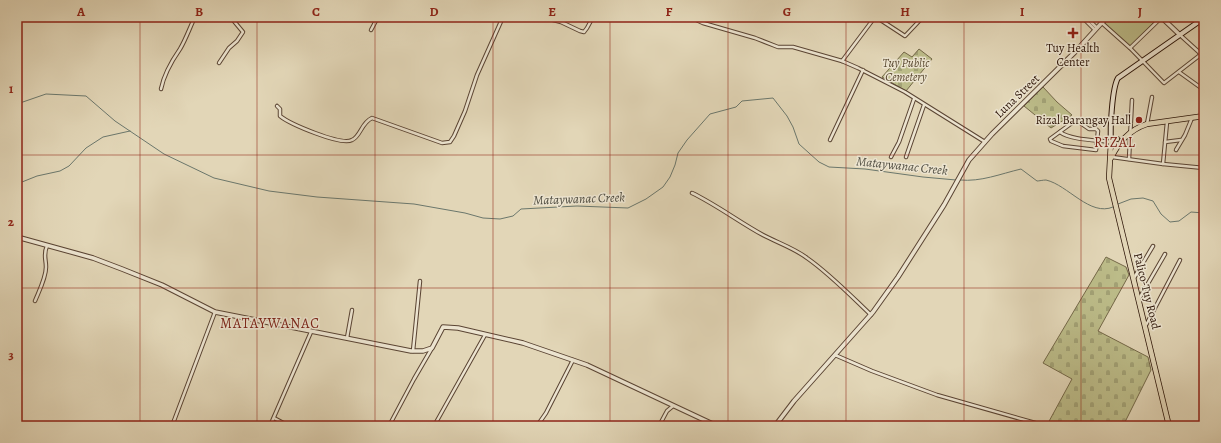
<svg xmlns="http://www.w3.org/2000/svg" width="1221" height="443" font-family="Alegreya,serif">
<defs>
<pattern id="cemetery-stones" width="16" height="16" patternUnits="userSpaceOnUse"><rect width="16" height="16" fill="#bcbc89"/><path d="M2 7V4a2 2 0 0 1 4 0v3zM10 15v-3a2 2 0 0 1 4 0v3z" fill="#a2a175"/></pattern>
</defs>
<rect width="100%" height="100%" fill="#e2d6b7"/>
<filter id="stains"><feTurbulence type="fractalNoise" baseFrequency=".005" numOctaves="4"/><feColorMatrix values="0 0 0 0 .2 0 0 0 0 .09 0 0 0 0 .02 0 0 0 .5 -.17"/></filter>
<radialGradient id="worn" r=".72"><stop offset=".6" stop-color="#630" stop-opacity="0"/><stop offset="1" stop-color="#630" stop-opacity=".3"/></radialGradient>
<!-- green -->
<path fill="#bcbc89" stroke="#746848" d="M1109 17H1159L1130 47 1104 23Z"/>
<!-- cemetery -->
<g fill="url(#cemetery-stones)" stroke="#746848">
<path d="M919 49 932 59 906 91 882 77 904 52 912 57Z"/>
<path d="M1043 87 1057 102 1072 115 1051 128 1024 106Z"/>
<path d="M1106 257 1126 267 1129 275 1098 331 1148 357 1151 370 1123 426 1047 425 1072 379 1043 363Z"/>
</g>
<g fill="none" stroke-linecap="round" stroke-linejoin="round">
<!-- stream -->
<g stroke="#6b776c" stroke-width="1">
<path d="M17 104 46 94 86 96 115 121 164 154 214 178 269 191 317 197 414 204 465 213 483 218 500 219 513 216 521 209 577 206 628 208 646 199 663 187 670 177 675 165 678 153 687 140 710 114 736 107 742 101 773 98 787 116 793 127 799 144 819 162 829 167 865 169 923 177 956 180"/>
<path d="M960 180C981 182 1000 174 1021 169L1037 181C1039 181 1043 180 1046 180 1068 185 1090 217 1113 207"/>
<path d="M17 184 37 176 60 171 69 166 86 148 103 137 130 131"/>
<path d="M1118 204 1131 199 1143 198 1153 201 1161 214 1170 222 1179 221 1191 212 1204 213"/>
</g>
<!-- minor casing -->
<g stroke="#5a4433" stroke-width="4.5">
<g id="minor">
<path d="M542 17 561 22 580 31 584 32 587 28 593 17"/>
<path d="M690 17 703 23 755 38 778 47H793L842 61 858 68 905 92 985 142"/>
<path d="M876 17 905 36 923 17"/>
<path d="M1082 17 1095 30"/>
<path d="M1086 17 1097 28"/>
<path d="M1102 23 1130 48 1164 83 1204 52"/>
<path d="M371 30 378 17"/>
<path d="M1180 35 1201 54"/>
<path d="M1130 48 1162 17"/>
<path d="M842 61 875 17"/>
<path d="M219 63 229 48 237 41 243 32 233 20V17"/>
<path d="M1179 72 1204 90"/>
<path d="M161 89C164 74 171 62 180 49 186 39 190 27 195 17"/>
<path d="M277 106 280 109V116C290 124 341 146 352 140 361 136 361 123 372 118L442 143 450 142 454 136 465 111 477 75 503 17"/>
<path d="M1076 120 1089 129H1096L1098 131 1096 150 1063 146 1051 141 1050 139Z"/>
<path d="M1147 124 1152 97"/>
<path d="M1060 132C1070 140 1097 140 1111 142"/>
<path d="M830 140 863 70"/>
<path d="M1165 142 1181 140"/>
<path d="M1176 150 1185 135 1192 118"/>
<path d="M891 157 899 142 914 99"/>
<path d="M906 157 924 105"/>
<path d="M1112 157 1163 164 1204 168"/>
<path d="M1129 159 1132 100"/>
<path d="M1163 164 1167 122"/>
<path d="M692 193C717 205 739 222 763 235 778 243 794 248 807 258 830 274 850 295 871 315"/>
<path d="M1134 278 1153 246"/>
<path d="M1139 299 1165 254"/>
<path d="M35 301C39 291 46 278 46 267 46 259 43 254 47 246"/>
<path d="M1145 327 1180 260"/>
<path d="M347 338 352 310"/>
<path d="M413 351 420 281"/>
<path d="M835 355 872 371 937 395 1046 426"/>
<path d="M274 418 289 426"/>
<path d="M172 426 215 312"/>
<path d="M270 426 311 332"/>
<path d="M389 426 414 379 432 348"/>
<path d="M434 426 485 335"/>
<path d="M537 426 546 413 573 360"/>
<path d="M659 426 667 411 673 406"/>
</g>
</g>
<!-- tertiary casing -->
<g stroke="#5a4433" stroke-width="5.5">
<g id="tertiary">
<path d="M1161 17 1180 35"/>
<path d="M17 237 93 258 122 269 162 285 215 312 411 351H423L432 348 443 327 458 328 523 343 587 365 717 426"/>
<path d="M775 426 794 401 873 312 898 277 944 205 969 160 992 134 1076 51 1107 17"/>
</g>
</g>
<!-- secondary casing -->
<g stroke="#2c1407" stroke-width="6">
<path id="secondary" d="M1111 141C1110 129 1112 88 1118 78L1204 18"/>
</g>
<!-- primary casing -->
<g stroke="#2c1407" stroke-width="6">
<g id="primary">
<path d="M1117 139H1112L1111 141 1109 178 1169 426"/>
<path d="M1111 158C1119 142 1129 130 1147 124L1204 116"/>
</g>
</g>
<!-- minor -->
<use href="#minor" stroke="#ece4d0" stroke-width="2.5"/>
<!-- tertiary -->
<use href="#tertiary" stroke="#ece4d0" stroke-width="3.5"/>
<!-- secondary -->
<use href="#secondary" stroke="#ece4d0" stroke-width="4"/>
<!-- primary -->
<use href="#primary" stroke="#e2d6b7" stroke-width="4.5"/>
</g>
<!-- grid -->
<path fill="none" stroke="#8f2418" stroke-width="1" stroke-opacity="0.55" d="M140 17V426M257 17V426M375 17V426M493 17V426M610 17V426M728 17V426M846 17V426M964 17V426M1081 17V426M17 155H1204M17 288H1204"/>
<!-- markers -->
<g fill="#8f2418" stroke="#ece4d0" stroke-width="1.5">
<path d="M1071 27h4v4h4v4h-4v4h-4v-4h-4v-4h4z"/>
<circle cx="1139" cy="120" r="4"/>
</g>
<g text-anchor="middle" stroke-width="3" stroke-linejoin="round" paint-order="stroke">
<!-- poi labels -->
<g font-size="12" fill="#2c1407" stroke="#ece4d0">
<text x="1073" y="52">Tuy Health<tspan x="1073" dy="14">Center</tspan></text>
<text x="1131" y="124" text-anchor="end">Rizal Barangay Hall</text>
</g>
<!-- park labels -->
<g font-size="12" font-style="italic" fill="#57462e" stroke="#ece4d0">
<text x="906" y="67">Tuy Public<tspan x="906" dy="14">Cemetery</tspan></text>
</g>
<!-- street labels -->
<g font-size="12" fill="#2c1407" stroke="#ece4d0">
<text transform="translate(1017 96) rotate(-44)" y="4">Luna Street</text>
<text transform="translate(1147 291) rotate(76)" y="4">Palico-Tuy Road</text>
</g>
<!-- water labels -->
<g font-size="13" font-style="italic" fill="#514e42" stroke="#ece4d0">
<text transform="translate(902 165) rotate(6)" y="5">Mataywanac Creek</text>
<text transform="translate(579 198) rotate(-2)" y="5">Mataywanac Creek</text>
</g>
<!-- quarter labels -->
<g font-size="14" letter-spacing="1" fill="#7a1f14" stroke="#ece4d0">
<text x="1115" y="147">RIZAL</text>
<text x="270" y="328">MATAYWANAC</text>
</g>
</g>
<!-- margin -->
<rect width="1221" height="443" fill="none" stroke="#e2d6b7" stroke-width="44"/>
<rect x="22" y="22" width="1177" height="399" fill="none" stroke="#8f2418" stroke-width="1.5"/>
<g font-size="13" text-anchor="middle" font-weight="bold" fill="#8f2418">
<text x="81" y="16">A</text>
<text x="199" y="16">B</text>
<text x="316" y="16">C</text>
<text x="434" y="16">D</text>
<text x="552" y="16">E</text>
<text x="669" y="16">F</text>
<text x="787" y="16">G</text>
<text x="905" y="16">H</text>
<text x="1022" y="16">I</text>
<text x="1140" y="16">J</text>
<text x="11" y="93">1</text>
<text x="11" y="226">2</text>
<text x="11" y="359">3</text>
</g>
<rect width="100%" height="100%" filter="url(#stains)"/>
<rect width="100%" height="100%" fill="url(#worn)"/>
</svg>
